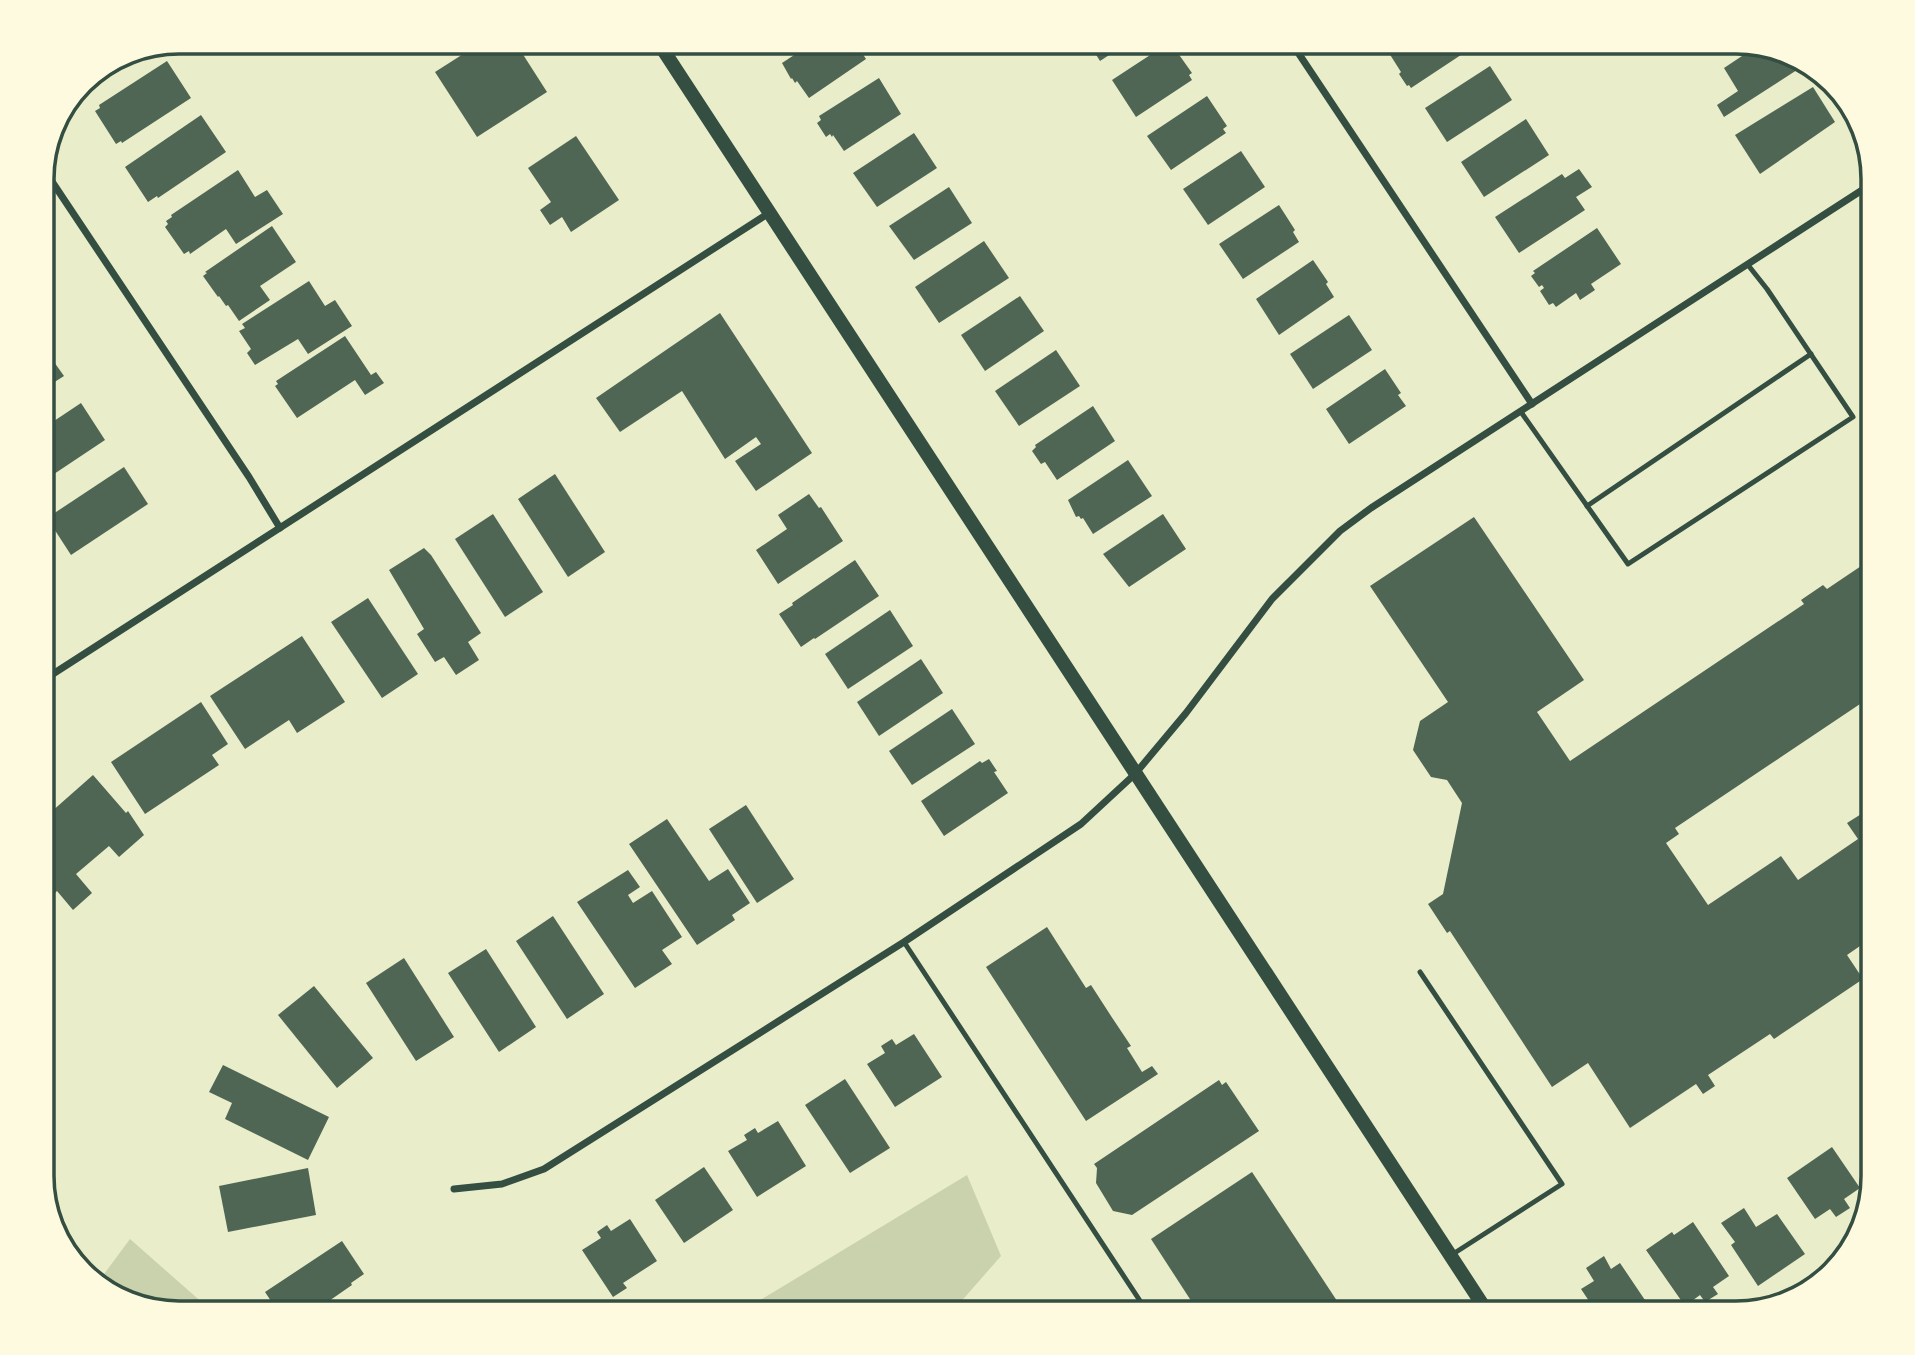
<svg xmlns="http://www.w3.org/2000/svg" width="1915" height="1355" font-family="Ubuntu,sans-serif">
<rect width="100%" height="100%" fill="#e9edc9"/>
<!-- green -->
<g fill="#cad2ad">
<path d="M967 1175 1001 1256 951 1313H739Z"/>
<path d="M130 1239 214 1313H178L96 1285Z"/>
</g>
<!-- building -->
<g fill="#4f6655">
<path d="M482 42H515L547 92 477 137 435 72Z"/>
<path d="M814 42H855L866 59 809 98 797 81 795 83 792 78 791 79 782 63Z"/>
<path d="M1088 42H1129L1100 61Z"/>
<path d="M1170 42 1192 73 1189 75 1192 80 1136 117 1112 80Z"/>
<path d="M1405 42H1474L1476 45 1411 88 1409 85 1407 86 1399 74 1401 72 1389 53Z"/>
<path d="M1688 42H1723L1711 50 1709 46 1696 54Z"/>
<path d="M148 48 82 92 79 88 88 76 127 52Z"/>
<path d="M1754 48 1796 62 1800 68 1724 117 1717 105 1738 91 1724 68Z"/>
<path d="M167 61 191 98 122 143 121 141 116 144 95 111 100 108 99 105Z"/>
<path d="M1490 66 1512 100 1447 142 1425 108Z"/>
<path d="M879 78 901 114 844 151 833 135 832 137 830 134 826 137 817 123 821 120 819 116Z"/>
<path d="M1813 87 1835 122 1760 174 1735 135Z"/>
<path d="M1207 96 1227 126 1223 129 1226 133 1171 170 1147 136Z"/>
<path d="M201 115 226 152 158 198 157 196 148 202 125 167Z"/>
<path d="M1526 119 1549 155 1484 197 1461 162Z"/>
<path d="M914 133 937 168 877 207 853 173Z"/>
<path d="M576 136 619 200 571 232 562 217 550 225 540 210 551 202 528 168Z"/>
<path d="M1241 151 1265 187 1208 225 1183 189Z"/>
<path d="M1579 169 1592 187 1576 197 1585 210 1519 253 1495 217 1562 174 1565 178Z"/>
<path d="M238 170 255 197 267 190 283 214 236 244 226 229 190 254 189 251 184 254 165 227 168 224 166 221 172 217 171 215Z"/>
<path d="M949 187 972 223 914 260 889 226Z"/>
<path d="M1279 205 1295 230 1293 232 1299 242 1243 279 1219 244Z"/>
<path d="M272 226 296 262 260 286 270 300 239 321 228 305 226 306 219 296 218 297 203 276 207 273 205 272Z"/>
<path d="M1597 228 1621 264 1591 284 1595 290 1580 300 1576 293 1556 307 1553 303 1549 305 1540 291 1544 288 1542 285 1539 287 1531 276 1535 273 1533 271Z"/>
<path d="M984 241 1009 278 939 323 915 287Z"/>
<path d="M1313 260 1328 282 1326 284 1334 297 1279 335 1256 299Z"/>
<path d="M309 281 325 306 335 300 352 326 308 354 298 339 255 365 247 353 251 349 239 331 245 328 242 324Z"/>
<path d="M1020 296 1044 331 985 371 961 335Z"/>
<path d="M720 313 812 453 756 491 735 461 761 444 756 437 725 459 682 391 620 432 596 398Z"/>
<path d="M1349 315 1372 350 1313 389 1290 354Z"/>
<path d="M345 336 371 375 376 372 384 383 365 395 355 380 297 418 275 386 278 384 276 381Z"/>
<path d="M42 345 64 376 42 390Z"/>
<path d="M1056 350 1080 386 1019 426 995 391Z"/>
<path d="M1385 369 1401 393 1398 395 1406 406 1349 444 1326 409Z"/>
<path d="M81 403 105 440 42 482V429Z"/>
<path d="M1093 406 1115 441 1057 480 1045 462 1041 464 1032 451 1036 447 1035 445Z"/>
<path d="M1128 460 1152 496 1093 534 1083 518 1081 519 1079 516 1076 517 1068 500Z"/>
<path d="M124 467 148 504 71 555 47 518Z"/>
<path d="M555 474 605 552 568 577 518 499Z"/>
<path d="M809 494 819 508 821 507 843 541 778 584 756 550 787 529 778 515Z"/>
<path d="M493 514 543 592 505 617 455 539Z"/>
<path d="M1163 514 1186 549 1129 587 1103 554Z"/>
<path d="M1474 517 1584 680 1537 712 1570 761 1804 604 1801 600 1823 585 1827 589 1873 558V704L1869 698 1675 828 1679 834 1666 843 1708 905 1781 856 1798 880 1858 839 1847 823 1866 811 1873 821V937L1847 955 1863 979 1774 1039 1770 1034 1708 1075 1715 1086 1703 1094 1696 1084 1630 1128 1588 1063 1552 1087 1450 931 1447 933 1428 904 1443 894 1462 803 1447 780 1431 777 1413 750 1420 721 1448 702 1370 586Z"/>
<path d="M424 548 431 555 481 633 468 642 479 660 456 675 444 657 435 662 417 634 424 629 389 570Z"/>
<path d="M855 560 879 596 815 639 814 638 801 647 779 614 793 605 792 603Z"/>
<path d="M368 598 418 674 382 698 331 622Z"/>
<path d="M890 610 913 646 848 689 825 654Z"/>
<path d="M302 636 345 702 297 733 289 720 245 749 210 696Z"/>
<path d="M921 659 943 693 879 736 857 702Z"/>
<path d="M201 702 228 744 212 755 219 765 145 814 111 762Z"/>
<path d="M952 709 975 744 912 785 889 751Z"/>
<path d="M989 759 997 771 994 772 1008 793 944 836 921 801 980 761 982 763Z"/>
<path d="M93 775 126 813 128 811 144 835 119 857 109 846 76 874 92 893 73 910 57 891 53 895 42 882V820Z"/>
<path d="M746 805 794 879 757 903 709 829Z"/>
<path d="M667 819 709 881 728 869 750 903 732 915 735 920 697 945 629 844Z"/>
<path d="M628 870 640 887 628 895 633 903 652 891 682 937 662 950 672 964 635 988 577 902Z"/>
<path d="M553 916 604 994 567 1019 516 941Z"/>
<path d="M1047 927 1086 988 1091 985 1111 1016 1131 1046 1127 1048 1142 1072 1152 1066 1158 1074 1086 1121 986 967Z"/>
<path d="M486 949 536 1027 499 1052 448 973Z"/>
<path d="M404 958 454 1037 416 1061 366 983Z"/>
<path d="M314 986 373 1058 337 1088 278 1015Z"/>
<path d="M914 1034 942 1077 895 1107 867 1064 885 1053 881 1046 892 1039 896 1045Z"/>
<path d="M223 1065 329 1117 308 1160 225 1119 232 1103 209 1092Z"/>
<path d="M845 1079 890 1148 850 1173 805 1105Z"/>
<path d="M1219 1080 1222 1085 1226 1082 1259 1131 1132 1215 1113 1211 1096 1183 1097 1168 1094 1164Z"/>
<path d="M778 1121 806 1166 757 1197 728 1151 747 1140 744 1135 755 1128 758 1133Z"/>
<path d="M1832 1147 1860 1188 1844 1199 1850 1208 1836 1217 1830 1209 1815 1219 1787 1178Z"/>
<path d="M704 1167 733 1210 684 1243 655 1200Z"/>
<path d="M308 1168 316 1215 228 1232 219 1186Z"/>
<path d="M1252 1172 1345 1313H1199L1151 1239Z"/>
<path d="M1744 1208 1756 1227 1777 1214 1805 1254 1758 1286 1731 1245 1735 1242 1721 1223Z"/>
<path d="M630 1219 657 1261 623 1283 627 1288 613 1297 582 1250 601 1238 597 1232 607 1225 611 1231Z"/>
<path d="M1693 1222 1729 1276 1713 1287 1718 1294 1705 1302 1700 1295 1685 1306 1646 1250 1672 1232 1674 1235Z"/>
<path d="M342 1241 364 1274 351 1283 352 1285 316 1310 318 1313H279L265 1292Z"/>
<path d="M1604 1256 1611 1269 1620 1263 1653 1312 1597 1313 1581 1289 1594 1281 1586 1268Z"/>
<path d="M373 1301 387 1313H363Z"/>
<path d="M578 1303 585 1313H563Z"/>
</g>
<g fill="none" stroke-linecap="round" stroke-linejoin="round">
<!-- service -->
<g stroke="#344e41" stroke-width="5">
<path d="M1521 412 1628 564 1853 417 1767 289 1748 265"/>
<path d="M1587 506 1811 354"/>
<path d="M904 942 1148 1313"/>
<path d="M1420 972 1562 1184 1453 1254"/>
</g>
<!-- minor -->
<g stroke="#344e41" stroke-width="7">
<path d="M1291 42 1532 404"/>
<path d="M43 168 249 477 280 528"/>
<path d="M42 681 769 213"/>
<path d="M454 1189 502 1184 544 1169 904 942 1081 824 1135 774 1186 713 1272 599 1340 531 1371 508 1873 183"/>
</g>
<!-- secondary -->
<path stroke="#344e41" stroke-width="14" d="M658 42 1488 1313"/>
</g>
<!-- crop -->
<path d="M0 0H1915V1355H0ZM179 54H1736A125 125 0 0 1 1861 179V1176A125 125 0 0 1 1736 1301H179A125 125 0 0 1 54 1176V179A125 125 0 0 1 179 54Z" fill="#fefae0" fill-rule="evenodd"/>
<path fill="none" stroke="#344e41" stroke-width="3.5" d="M179 54H1736A125 125 0 0 1 1861 179V1176A125 125 0 0 1 1736 1301H179A125 125 0 0 1 54 1176V179A125 125 0 0 1 179 54Z"/>
</svg>
